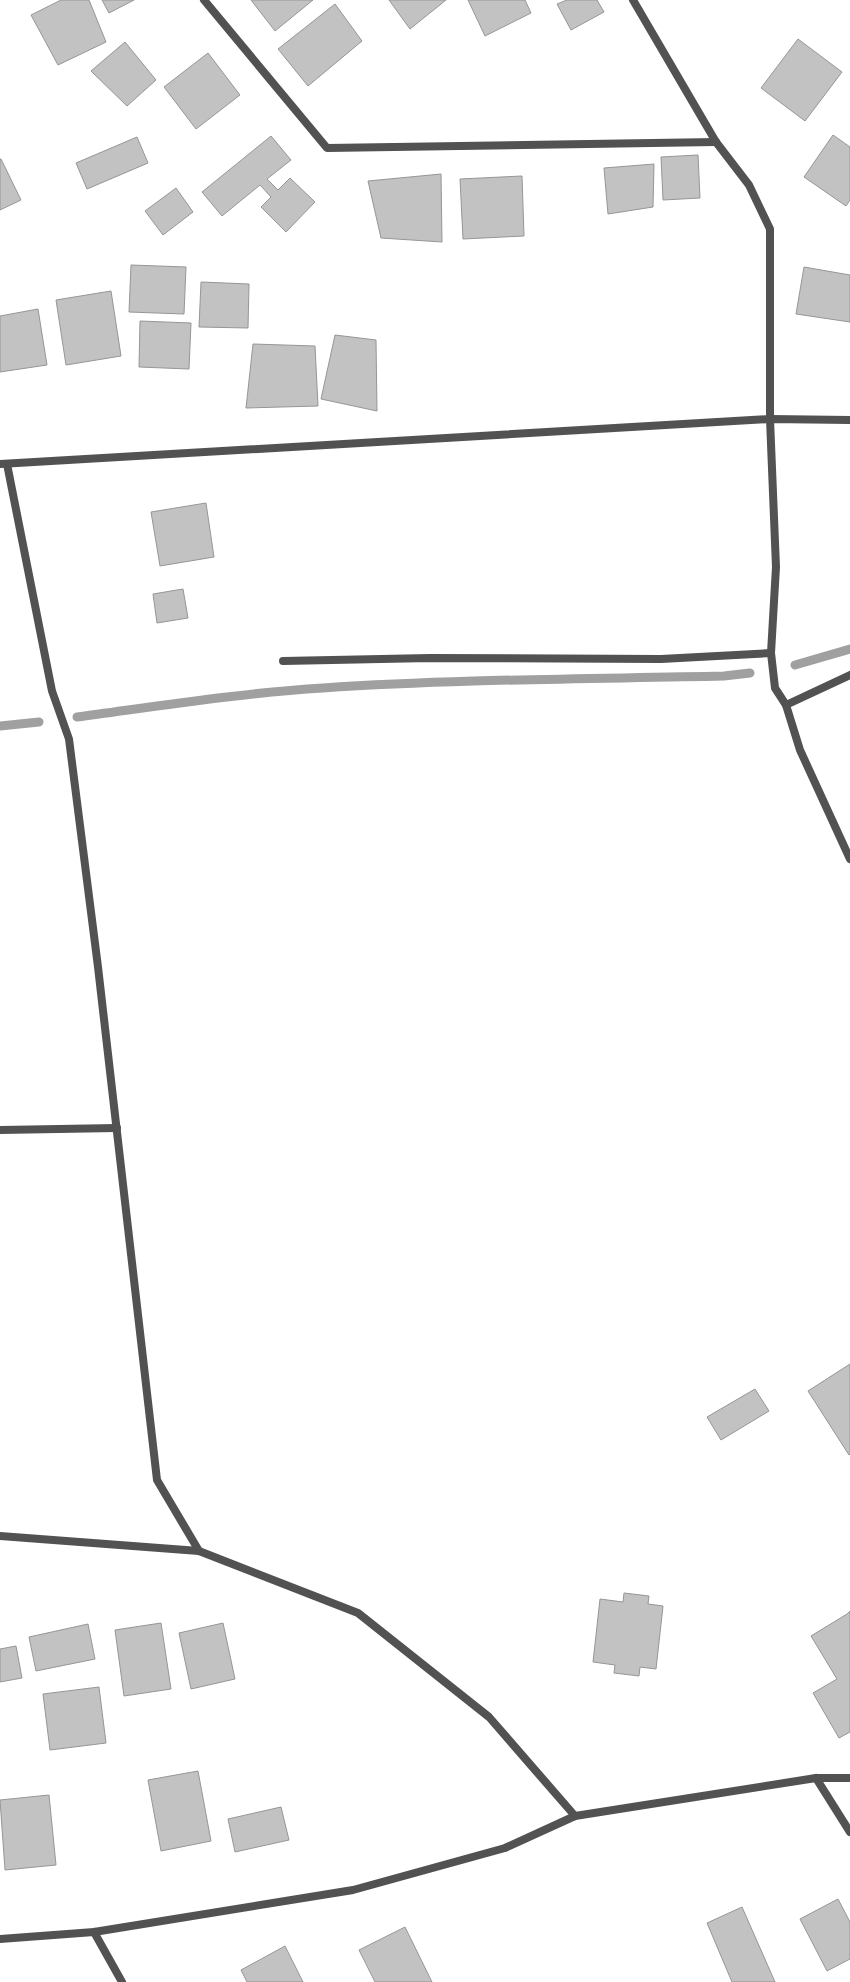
<svg xmlns="http://www.w3.org/2000/svg" width="850" height="1982" font-family="Cabin,sans-serif">
<rect width="100%" height="100%" fill="#fff"/>
<g fill="none" stroke-linecap="round" stroke-linejoin="round">
<!-- stream -->
<g stroke="#a0a0a0" stroke-width="9">
<path d="M795 665 850 649"/>
<path d="M77 717C159 706 241 693 323 688 457 679 591 679 724 676L750 673"/>
<path d="M0 726 39 722"/>
</g>
</g>
<!-- building -->
<g fill="#c2c2c2" stroke="#969696">
<path d="M61 0H89L106 42 58 65 31 15Z"/>
<path d="M102 0H134L109 13Z"/>
<path d="M251 0H313L275 31Z"/>
<path d="M389 0H446L410 29Z"/>
<path d="M468 0H525L531 13 485 36Z"/>
<path d="M567 0H597L604 12 571 30 557 4Z"/>
<path d="M335 4 362 41 308 86 278 49Z"/>
<path d="M798 39 842 72 805 121 761 88Z"/>
<path d="M125 42 156 80 127 106 91 71Z"/>
<path d="M208 53 240 95 196 129 164 87Z"/>
<path d="M833 135 850 147V200L846 206 804 177Z"/>
<path d="M271 136 291 160 267 179 278 190 290 178 315 202 286 232 261 207 271 197 260 185 222 216 202 192Z"/>
<path d="M137 137 148 163 87 189 76 163Z"/>
<path d="M698 155 700 198 663 200 661 157Z"/>
<path d="M0 159H1L21 200 0 210Z"/>
<path d="M654 164 653 207 608 214 604 168Z"/>
<path d="M441 174 442 242 381 238 368 181Z"/>
<path d="M522 176 524 236 463 239 460 179Z"/>
<path d="M176 188 193 212 163 235 145 211Z"/>
<path d="M131 265 186 267 184 314 129 312Z"/>
<path d="M804 267 850 275V322L796 314Z"/>
<path d="M201 282 249 284 248 328 199 327Z"/>
<path d="M111 291 121 356 66 365 56 300Z"/>
<path d="M38 309 47 365 0 372V316Z"/>
<path d="M140 321 191 323 189 369 139 367Z"/>
<path d="M335 335 376 340 377 411 321 399Z"/>
<path d="M253 344 315 346 318 406 246 408Z"/>
<path d="M206 503 214 557 160 566 151 512Z"/>
<path d="M183 589 188 618 157 623 153 594Z"/>
<path d="M850 1364V1454L849 1455 808 1391Z"/>
<path d="M755 1389 769 1411 721 1440 707 1417Z"/>
<path d="M624 1593 649 1596 648 1604 663 1606 656 1669 640 1667 639 1676 614 1673 615 1665 593 1662 600 1599 623 1602Z"/>
<path d="M850 1611V1732L839 1738 813 1693 837 1679 811 1636 847 1614Z"/>
<path d="M161 1623 171 1689 124 1696 115 1630Z"/>
<path d="M223 1623 235 1679 191 1689 179 1633Z"/>
<path d="M88 1624 95 1659 36 1671 29 1637Z"/>
<path d="M16 1646 22 1678 0 1682V1649Z"/>
<path d="M99 1687 106 1743 50 1750 43 1694Z"/>
<path d="M198 1771 211 1841 161 1851 148 1780Z"/>
<path d="M49 1795 56 1865 5 1870 0 1800Z"/>
<path d="M281 1807 289 1840 235 1852 228 1819Z"/>
<path d="M838 1899 850 1922V1959L827 1971 800 1919Z"/>
<path d="M742 1907 775 1982H732L707 1923Z"/>
<path d="M405 1927 432 1982H375L359 1950Z"/>
<path d="M285 1946 303 1982H247L241 1970Z"/>
</g>
<g fill="none" stroke-linecap="round" stroke-linejoin="round">
<!-- minor -->
<g stroke="#525252" stroke-width="8">
<path d="M204 0 327 148 716 142"/>
<path d="M633 0 716 142 749 185 770 229V419L776 567 771 653 775 688 786 705"/>
<path d="M0 464 770 419 850 420"/>
<path d="M7 464 52 691 69 739 98 967 157 1480 199 1551"/>
<path d="M283 661 430 658 661 659 771 653"/>
<path d="M850 675 786 705 800 750 850 859"/>
<path d="M0 1130 117 1128"/>
<path d="M0 1536 199 1551 358 1613 489 1717 575 1816"/>
<path d="M816 1778 850 1832"/>
<path d="M94 1932 122 1982"/>
<path d="M0 1939 94 1932 353 1890 505 1848 575 1816 816 1778H850"/>
</g>
</g>
</svg>
